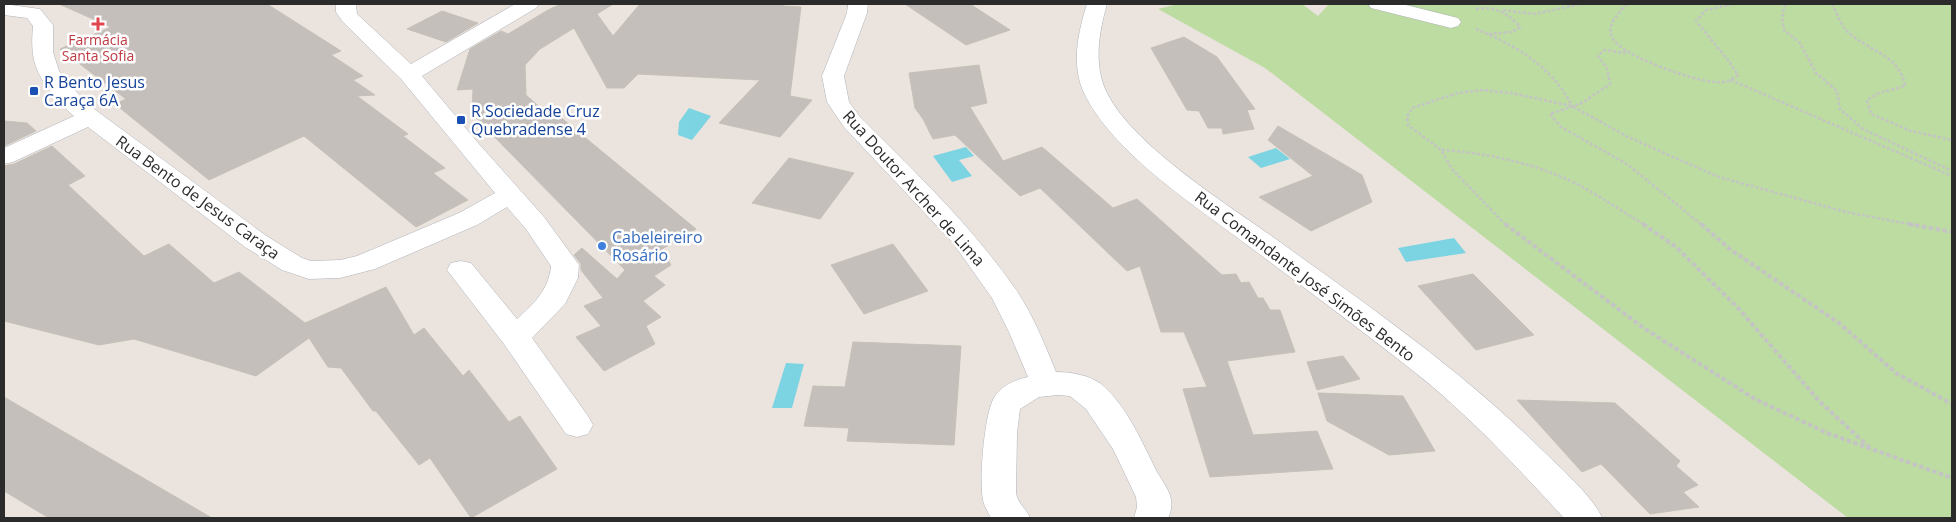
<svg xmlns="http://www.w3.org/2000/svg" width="1956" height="522" font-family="'Open Sans',sans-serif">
<rect width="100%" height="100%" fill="#ebe4de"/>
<!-- green -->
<path fill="#bcdca1" d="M1178 4H1302L1318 16 1329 4H1952V518H1848L1265 68 1158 9Z"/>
<!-- water -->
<g fill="#7cd4e2">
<path d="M689 108 711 116 692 140 678 135 679 122Z"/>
<path d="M966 147 974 156 959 160 972 176 952 182 933 156Z"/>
<path d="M1276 148 1290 159 1261 168 1248 157Z"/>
<path d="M1454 238 1466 253 1406 262 1398 248Z"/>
<path d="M786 363 804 364 792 408H772Z"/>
</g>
<!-- building -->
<g fill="#c4bfba" stroke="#c6c0b8">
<path d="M59 4H267L341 51 331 55 363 76 353 80 375 95 357 96 408 134 403 136 445 168 433 173 468 200 416 227 304 136 209 180 115 104 126 99 60 49 111 27Z"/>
<path d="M561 4H613L597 14 613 36 640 4H783V6L801 7 790 96 812 100 780 137 719 123 760 80 638 74 624 88H607L574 28 540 49 525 65 526 95 553 119 559 116 696 229 662 249 671 265 654 276 665 285 643 301 661 317 646 326 655 344 604 371 576 337 601 326 584 306 603 298 581 270V264L574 255 582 248 617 279 625 270 472 114 473 89 457 90 470 49 501 31 508 34 548 10Z"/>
<path d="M905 4H970L1010 30 966 45Z"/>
<path d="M442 11 478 23 446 42 407 29Z"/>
<path d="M1184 37 1217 57 1255 109 1247 110 1254 129 1223 134 1222 128H1208L1199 111 1187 110 1151 48Z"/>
<path d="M979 65 987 103 970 107 1003 161 1042 147 1113 208 1137 199 1222 275 1236 274 1241 283 1249 282 1258 298H1263L1270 310H1280L1295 352 1227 361 1253 435 1317 431 1333 469 1210 477 1183 389 1207 387 1184 332H1161L1140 266 1127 271 1040 188 1020 196 955 135 933 139 923 119 915 108 909 73Z"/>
<path d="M4 121 27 123 36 131 4 146Z"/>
<path d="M1278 126 1362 175 1372 202 1311 231 1259 197 1313 176 1268 140Z"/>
<path d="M52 146 85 176 68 185 144 256 169 244 214 283 239 272 305 323 386 287 414 335 424 328 463 376 469 370 509 422 520 416 557 469 471 518 430 458 419 465 376 411H373L341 368 328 367 309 338 256 376 134 339 99 345 4 321V166L14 164Z"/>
<path d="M789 158 854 173 820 219 752 203Z"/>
<path d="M893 244 928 291 864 314 831 265Z"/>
<path d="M1473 274 1534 335 1476 350 1418 286Z"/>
<path d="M853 342 961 346 954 445 847 441 849 428 804 426 813 386 845 387Z"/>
<path d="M1343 356 1360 379 1317 390 1307 362Z"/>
<path d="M1318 393 1403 396 1435 451 1389 455 1327 421Z"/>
<path d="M4 397 212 518H49L4 491Z"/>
<path d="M1517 400 1615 403 1680 461 1676 466 1698 485 1683 492 1699 507 1650 514 1601 464 1582 472Z"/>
</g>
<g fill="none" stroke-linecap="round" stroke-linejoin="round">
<!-- minor casing -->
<g stroke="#afb2ba" stroke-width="1">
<g id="minor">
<path d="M4 4 40 9 53 25V52L59 71 86 103 265 235 302 258 311 261 340 260 357 256 459 213 495 193 401 79 343 22 336 12V4H356L357 14 411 64 515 4H539L536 8 422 76 479 144 544 217 579 265 578 278 565 304 532 338 588 416 593 425 588 434 577 437 566 434 504 344 447 270 451 263 461 261 471 263 517 319C534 304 549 289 551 266L526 229 507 207 477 225 375 269 340 278 309 279 282 270 245 247 88 127 13 162 4 164V148L74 116C67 111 62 104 57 99 35 74 30 59 33 26L27 18 4 15Z"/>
<path d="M848 4H868L867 13 844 76 849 102 860 117C914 171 970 224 1014 287 1032 312 1044 343 1056 372 1071 372 1089 375 1101 384 1127 406 1142 442 1157 472 1162 481 1169 489 1171 499 1172 506 1171 512 1168 518H1134L1137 507 1136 497 1113 449 1086 409 1070 396 1058 395 1039 397 1020 409 1017 433 1016 493C1018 504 1026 508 1030 518H991C988 512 984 506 983 500 979 481 984 412 995 396 1003 385 1015 380 1028 377L1009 332 992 298 953 243 844 127 827 102 822 76 847 13Z"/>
<path d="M1087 4H1107C1099 32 1093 65 1107 93 1134 147 1230 206 1280 242 1370 307 1461 370 1540 448 1558 466 1593 496 1602 518H1564C1516 466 1468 414 1412 370 1357 327 1302 286 1246 244 1193 204 1113 153 1084 93 1071 65 1078 32 1087 4Z"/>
<path d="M1368 4H1402L1458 18 1461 22 1458 26 1451 28 1371 8Z"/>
</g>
</g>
<!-- path-far1 -->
<g stroke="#c4c4c4" stroke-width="2.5" stroke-dasharray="3 2" stroke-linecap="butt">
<path d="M1627 4C1619 13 1606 24 1612 37 1620 56 1696 82 1717 82 1726 83 1731 80 1738 75L1728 60 1696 21 1706 10 1734 4"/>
<path d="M1785 4 1782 18 1784 30 1800 43 1816 73 1837 91 1840 109 1863 129 1952 171"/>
<path d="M1832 4C1837 13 1840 24 1847 31 1867 51 1900 54 1905 86L1879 93 1867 100 1871 114 1911 131 1952 140"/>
<path d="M1476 9C1495 6 1508 13 1520 27L1512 32 1489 34"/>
<path d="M1503 10 1534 14 1581 4"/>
<path d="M1476 29C1515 45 1553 67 1572 106"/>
<path d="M1626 53 1604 50 1598 56 1607 68 1610 84 1582 103 1550 114 1561 127 1627 164 1702 225"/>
<path d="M1731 80 1952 176"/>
<path d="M1442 150C1488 153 1538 164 1579 185 1601 197 1623 212 1645 225"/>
<path d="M1506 225 1452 169 1441 150 1408 125 1407 117 1412 108 1458 93 1482 90 1511 93 1572 106 1628 137 1719 177 1846 212 1914 225"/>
</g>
<!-- path -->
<g stroke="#c4c4c4" stroke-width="4" stroke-dasharray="4.5 2.5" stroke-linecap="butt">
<path d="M1505 224 1645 329 1755 399 1827 433 1952 478"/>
<path d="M1643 224 1676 247 1738 308 1820 402 1869 447"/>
<path d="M1701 224 1731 250 1839 323 1896 373 1952 404"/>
<path d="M1908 224 1952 232"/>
</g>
<!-- minor -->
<use href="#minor" fill="#fff" fill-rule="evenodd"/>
</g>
<!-- markers -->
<path fill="#e0444e" stroke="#fff" stroke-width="2" d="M95.5 16.5h5v5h5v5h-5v5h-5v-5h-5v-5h5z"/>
<g fill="#1a4fb4" stroke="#fff" stroke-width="2">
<rect x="29" y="86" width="10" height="10" rx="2.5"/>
<rect x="456" y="115" width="10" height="10" rx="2.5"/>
</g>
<circle fill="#3f7fe0" stroke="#fff" stroke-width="2" cx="602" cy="246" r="5"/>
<g text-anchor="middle" stroke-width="5" stroke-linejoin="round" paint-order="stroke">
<!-- far-health labels -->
<g font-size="14" fill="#be3a42" stroke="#fff">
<text x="98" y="45">Farmácia<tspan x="98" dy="16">Santa Sofia</tspan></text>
</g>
<!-- transit labels -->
<g font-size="16" fill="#164399" stroke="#fff" text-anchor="start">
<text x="44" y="88">R Bento Jesus<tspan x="44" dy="18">Caraça 6A</tspan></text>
<text x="471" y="117">R Sociedade Cruz<tspan x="471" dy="18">Quebradense 4</tspan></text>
</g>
<!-- street labels -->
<g font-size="16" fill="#2b2b2b" stroke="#fff">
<text transform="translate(914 188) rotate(48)" y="6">Rua Doutor Archer de Lima</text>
<text transform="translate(198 197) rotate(36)" y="6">Rua Bento de Jesus Caraça</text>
<text transform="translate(1305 276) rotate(37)" y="6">Rua Comandante José Simões Bento</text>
</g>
<!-- shop labels -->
<g font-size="16" fill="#366cbe" stroke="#fff" text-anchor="start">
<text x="612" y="243">Cabeleireiro<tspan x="612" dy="18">Rosário</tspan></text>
</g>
</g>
<!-- border -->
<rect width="1956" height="522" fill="none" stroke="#2b2b2b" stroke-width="10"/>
</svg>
